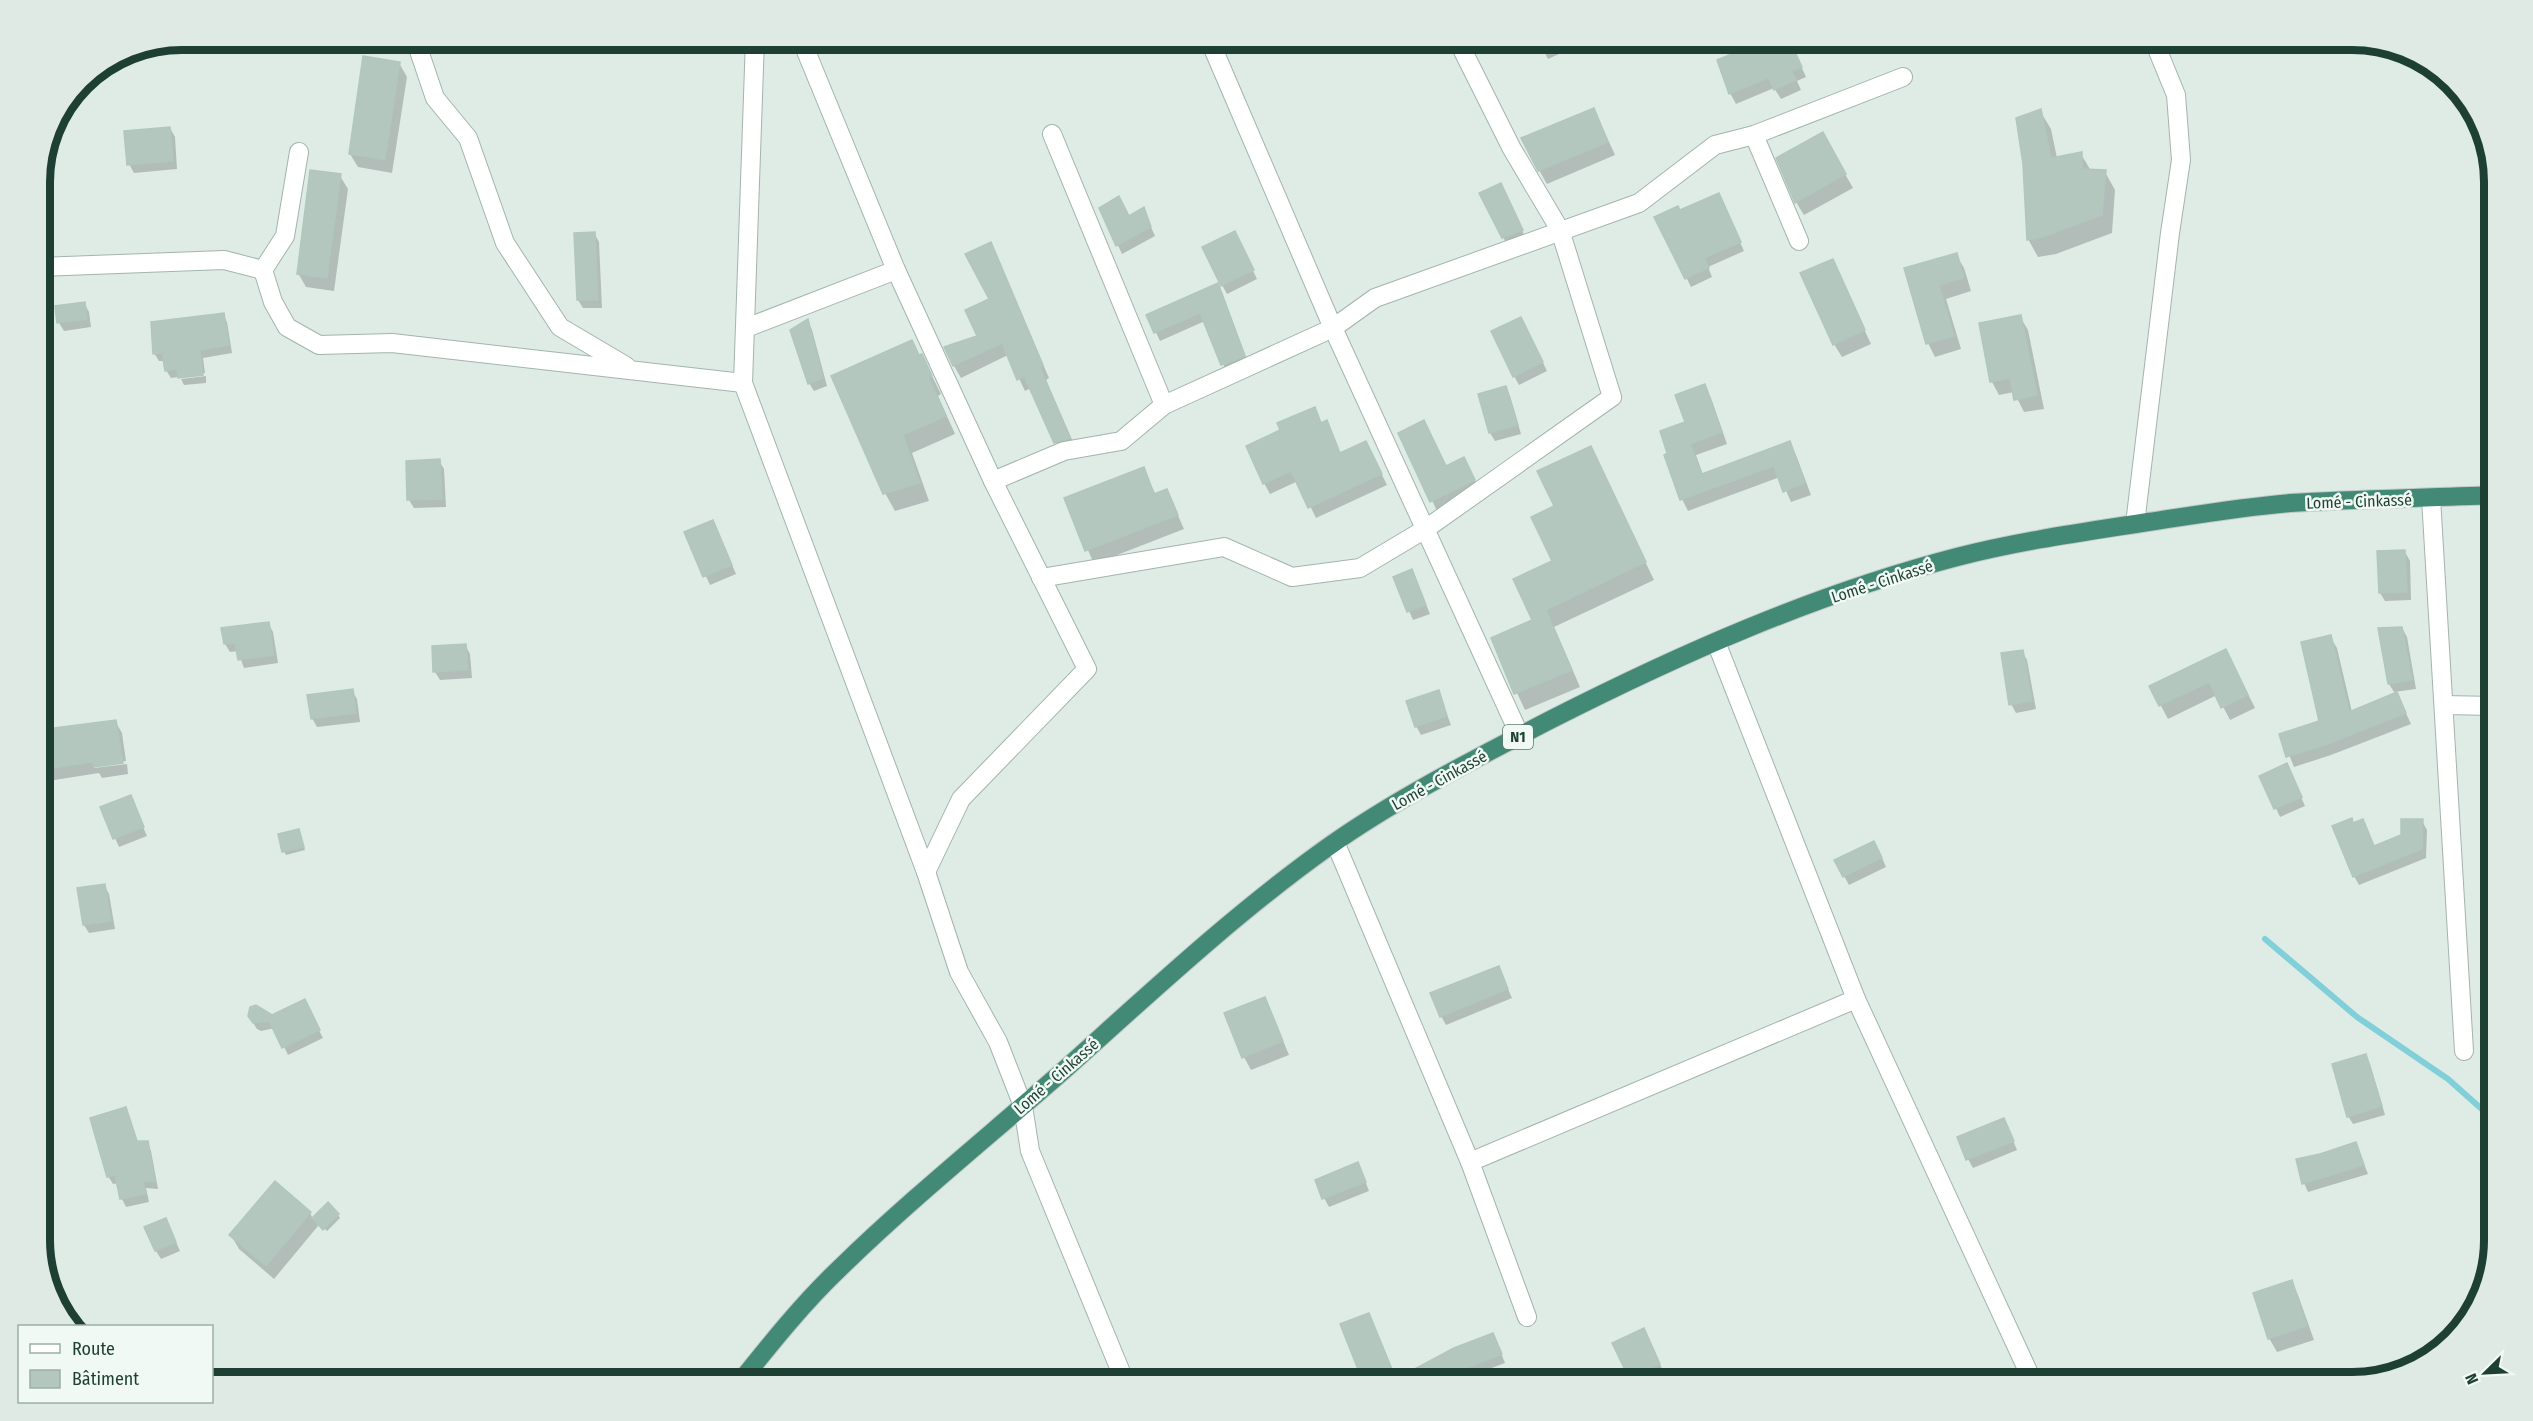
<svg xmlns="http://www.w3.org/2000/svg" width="2533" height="1421" font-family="'Fira Sans Condensed',sans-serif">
<rect width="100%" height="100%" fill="#dfece6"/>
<!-- shadow -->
<g fill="#0003">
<path d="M1538 39H1566L1570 49 1548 59Z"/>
<path d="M1752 39H1789L1806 77 1797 81 1801 90 1781 99 1774 88 1736 104 1730 93 1755 46Z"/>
<path d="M399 63 407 77 392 173 358 167 350 154Z"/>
<path d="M1594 109 1615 155 1547 184 1539 170Z"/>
<path d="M2040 111 2051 129 2057 158 2081 154 2091 171 2105 172 2115 190 2112 233 2056 254 2038 257 2028 239Z"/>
<path d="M170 128 175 137 177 169 134 173 129 164Z"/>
<path d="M1822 134 1853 188 1804 215 1796 202Z"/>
<path d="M340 176 348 189 334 291 306 287 298 273Z"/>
<path d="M1505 193 1526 239 1508 246 1503 237Z"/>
<path d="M1719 195 1744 251 1708 267 1712 277 1691 287 1657 218 1680 211Z"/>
<path d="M1101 208 1129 217 1143 209 1155 236 1122 254Z"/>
<path d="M594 233 599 242 602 308H583L578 300Z"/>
<path d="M39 235 45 263 39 264Z"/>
<path d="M1239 241 1257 279 1227 294 1222 285Z"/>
<path d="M990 244 1049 378 1046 380 1077 451 1062 455 1031 388 1025 391 1008 355 961 378 954 366 979 337 991 299Z"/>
<path d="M1956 255 1964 268 1971 291 1946 299 1961 349 1935 357 1928 343 1906 269Z"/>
<path d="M1832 261 1871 344 1842 357 1834 344Z"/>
<path d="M1222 293 1249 365 1227 373 1205 321 1160 341 1148 316Z"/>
<path d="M84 303 89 312 91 327 64 331 59 323Z"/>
<path d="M223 315 227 322 232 353 203 358 205 373 171 378 166 370 165 361H159L154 353Z"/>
<path d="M2020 317 2028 330 2044 409 2024 412 2014 392 1999 395 1992 382 1980 324Z"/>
<path d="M807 321 812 330 827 386 814 391 809 383Z"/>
<path d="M1526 327 1547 371 1519 385 1514 376Z"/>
<path d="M922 356 941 394 938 396 955 434 912 453 929 501 895 511 885 493Z"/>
<path d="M206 376V383L184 385 181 379Z"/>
<path d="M1704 386 1711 398 1727 444 1696 455 1703 475 1789 443 1796 455 1811 495 1791 502 1780 477 1688 511 1682 499 1687 423Z"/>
<path d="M1506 387 1510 396 1521 434 1495 441 1490 433 1479 395Z"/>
<path d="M1314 409 1322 424 1326 422 1341 454 1366 443 1387 485 1316 518 1298 481 1270 494 1264 483 1282 431Z"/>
<path d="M1424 422 1447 467 1464 459 1482 494 1439 515 1400 433Z"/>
<path d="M1591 448 1654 580 1554 627 1580 687 1525 710 1492 639 1534 621 1554 562 1556 507Z"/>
<path d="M439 461 444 469 446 507 414 508 409 500Z"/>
<path d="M1143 469 1156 495 1167 491 1184 529 1094 564 1066 499Z"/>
<path d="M717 530 736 574 710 585 686 533Z"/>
<path d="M2494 544V573H2488L2483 565 2484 545Z"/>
<path d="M2405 552 2410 561 2411 600 2385 601 2380 593Z"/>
<path d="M1412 571 1430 614 1413 620 1395 578Z"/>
<path d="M268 623 273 632 278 663 244 668 238 651 230 652 225 644Z"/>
<path d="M2402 628 2407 637 2416 689 2394 692 2389 684Z"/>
<path d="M2330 637 2337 648 2352 712 2397 694 2411 724 2331 755 2294 767 2281 735 2321 722Z"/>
<path d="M465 645 470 654 472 678 440 680 435 672Z"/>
<path d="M2022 651 2027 660 2036 709 2016 713 2011 704Z"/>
<path d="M2233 664 2255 708 2230 720 2217 695 2168 719 2151 687Z"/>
<path d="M352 691 357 699 360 722 317 727 312 718Z"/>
<path d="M1438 692 1451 725 1421 735 1416 726Z"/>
<path d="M115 721 122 733 126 761 94 765V768L127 764 128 774 102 778 99 773 48 781 41 769Z"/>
<path d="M2291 774 2305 806 2280 817 2261 776Z"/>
<path d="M130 797 147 836 119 847 102 808Z"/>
<path d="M2422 821 2427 830 2426 858 2359 885 2354 876V824L2374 847 2402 836Z"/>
<path d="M299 830 305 850 286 855 284 851Z"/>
<path d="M1879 851 1886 867 1849 885 1844 876Z"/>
<path d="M104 885 109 894 115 929 89 933 84 925Z"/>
<path d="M1498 967 1512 998 1446 1025 1441 1016Z"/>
<path d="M1265 998 1289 1055 1251 1070 1244 1057Z"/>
<path d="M308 1009 323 1038 288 1055 275 1028 261 1031 257 1029 249 1016 272 1017Z"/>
<path d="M2483 1023H2494V1084H2486L2481 1075Z"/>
<path d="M2365 1055 2370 1064 2385 1115 2353 1124 2348 1116Z"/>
<path d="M125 1109 138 1143H147L151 1151 158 1189 146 1188 149 1202 126 1207 122 1199 119 1183 113 1184 108 1176Z"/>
<path d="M2004 1119 2017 1150 1973 1168 1968 1159Z"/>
<path d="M2356 1144 2368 1174 2308 1192 2304 1183 2297 1160Z"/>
<path d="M1362 1173 1369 1191 1329 1207 1324 1198Z"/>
<path d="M275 1183 310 1213 313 1219 338 1215 340 1218 327 1231 317 1221 318 1226 274 1279 239 1249 231 1235Z"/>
<path d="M170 1228 180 1251 161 1259 156 1251Z"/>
<path d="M2291 1281 2298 1295 2314 1340 2277 1352 2269 1338Z"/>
<path d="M1369 1315 1397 1380 1497 1343 1505 1363 1454 1382H1365Z"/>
<path d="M1648 1339 1664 1373 1644 1382H1633L1630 1378Z"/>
</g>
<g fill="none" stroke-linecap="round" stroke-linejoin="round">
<!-- stream -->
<path stroke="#80cfd9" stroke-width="6" d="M2265 939 2357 1017 2448 1079 2494 1120"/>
</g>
<!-- building -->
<g fill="#b4c7bf" stroke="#b1c7bd" stroke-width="1.5">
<path d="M1751 39H1789L1802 67 1792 71 1796 80 1774 90 1768 78 1729 94 1717 60 1754 45Z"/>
<path d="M363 56 400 62 385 160 349 154Z"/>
<path d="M1594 108 1608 142 1538 171 1521 138Z"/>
<path d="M2041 109 2051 158 2082 152V169L2106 170 2102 215 2046 236 2027 240 2023 164 2016 118Z"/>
<path d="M170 127 173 161 127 165 124 131Z"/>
<path d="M1823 132 1846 174 1795 203 1776 158Z"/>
<path d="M310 170 341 174 327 278 297 274Z"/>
<path d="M1501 183 1523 230 1502 238 1479 193Z"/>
<path d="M1719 193 1741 242 1704 258 1709 268 1685 279 1654 217 1678 206 1680 210Z"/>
<path d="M1119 196 1129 216 1144 207 1151 227 1116 246 1099 208Z"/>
<path d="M1235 231 1254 270 1221 286 1202 247Z"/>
<path d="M595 232 598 300H577L574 233Z"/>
<path d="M991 242 1043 365 1040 367 1070 438 1054 443 1024 376 1017 380 1002 343 953 366 944 347 977 336 965 310 989 299 965 254Z"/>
<path d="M1957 253 1964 278 1939 285 1954 336 1926 344 1904 268Z"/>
<path d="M1833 259 1865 330 1833 345 1800 273Z"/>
<path d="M1218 283 1245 356 1221 365 1200 313 1154 333 1146 315Z"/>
<path d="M85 302 87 319 57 323 55 306Z"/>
<path d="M224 313 229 345 200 350 203 375 178 378 177 369 165 371 162 353 153 354 151 322Z"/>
<path d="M2021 315 2037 395 2014 400 2010 378 1990 382 1979 323Z"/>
<path d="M1521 317 1543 362 1513 377 1491 331Z"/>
<path d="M808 319 823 378 808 384 790 330Z"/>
<path d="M912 340 919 355 922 354 932 376 929 378 946 416 903 435 920 483 883 494 831 376Z"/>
<path d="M1705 384 1722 432 1690 444 1702 474 1790 441 1805 483 1783 492 1774 466 1680 500 1664 455 1667 453 1660 431 1685 422 1675 395Z"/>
<path d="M1506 386 1518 425 1489 433 1478 394Z"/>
<path d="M1315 407 1321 423 1327 420 1340 453 1366 441 1382 474 1308 508 1291 471 1263 484 1246 446 1280 430 1277 423Z"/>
<path d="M1424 420 1446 466 1464 457 1475 480 1430 502 1398 433Z"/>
<path d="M1591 446 1646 562 1546 610 1572 670 1514 694 1491 638 1532 620 1513 579 1552 561 1531 517 1554 506 1537 471Z"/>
<path d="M440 459 442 499 407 500 406 461Z"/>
<path d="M1144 467 1154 494 1167 489 1178 515 1085 551 1064 498Z"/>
<path d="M713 520 732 565 703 577 684 532Z"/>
<path d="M2405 550 2407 592 2379 593 2377 551Z"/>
<path d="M1412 569 1426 605 1407 612 1393 577Z"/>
<path d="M269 622 274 655 238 660 235 643 224 644 221 628Z"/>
<path d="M2402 627 2412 680 2388 684 2378 628Z"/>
<path d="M2331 635 2349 712 2397 692 2406 713 2325 745 2286 757 2279 734 2319 721 2301 642Z"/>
<path d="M466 644 468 670 433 672 432 646Z"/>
<path d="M2226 649 2248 695 2221 708 2209 682 2159 706 2149 686Z"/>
<path d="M2023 650 2032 701 2009 705 2001 653Z"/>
<path d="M353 689 356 713 311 719 307 695Z"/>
<path d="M1439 690 1447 716 1415 727 1406 701Z"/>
<path d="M116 720 123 763 94 767 93 762 39 770V730Z"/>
<path d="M2287 763 2302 797 2274 809 2259 776Z"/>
<path d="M131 795 144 827 113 839 100 807Z"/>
<path d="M2352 818 2353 823 2363 819 2374 846 2401 835V819H2423L2422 849 2353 877 2332 826Z"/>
<path d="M299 829 304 847 282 852 278 834Z"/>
<path d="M1874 841 1882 858 1843 877 1834 860Z"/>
<path d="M105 884 111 921 83 925 77 888Z"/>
<path d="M1499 966 1508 989 1440 1017 1430 993Z"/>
<path d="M1265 997 1283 1041 1242 1058 1224 1013Z"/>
<path d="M305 999 320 1030 282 1048 269 1021 253 1023 248 1016 250 1007 256 1005 272 1015Z"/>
<path d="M2366 1054 2382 1106 2347 1117 2332 1064Z"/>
<path d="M126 1107 137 1141H148L155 1182 143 1181 146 1194 120 1199 115 1175 107 1177 90 1118Z"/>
<path d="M2004 1118 2014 1141 1966 1160 1957 1137Z"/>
<path d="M2356 1142 2364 1165 2302 1184 2296 1159 2320 1154Z"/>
<path d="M1358 1162 1366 1182 1322 1199 1315 1180Z"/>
<path d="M275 1181 311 1212 266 1266 229 1235Z"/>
<path d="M328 1202 339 1214 323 1230 312 1218Z"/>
<path d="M166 1218 176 1242 155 1251 144 1227Z"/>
<path d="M2292 1280 2307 1326 2268 1339 2253 1293Z"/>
<path d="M1369 1313 1396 1379 1454 1348 1493 1333 1502 1354 1431 1382H1363L1340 1324Z"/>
<path d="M1644 1328 1660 1364 1629 1378 1612 1343Z"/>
</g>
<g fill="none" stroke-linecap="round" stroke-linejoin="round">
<!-- minor casing -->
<g stroke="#a1b5ad" stroke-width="20">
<g id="minor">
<path d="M415 39 435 98 468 138 505 243 560 327 626 366"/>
<path d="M755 39 743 383 926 872 959 972 998 1042 1023 1106 1030 1151 1125 1382"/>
<path d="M801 39 896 270 993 481 1087 669 961 799 926 872"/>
<path d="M1209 39 1333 328 1520 736"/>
<path d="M1052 134 1164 405"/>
<path d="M1754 135 1799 241"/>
<path d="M299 152 285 236 263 270 273 302 287 327 319 345 392 343 743 383"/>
<path d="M39 267 224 260 263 270"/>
<path d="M746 328 896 270"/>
<path d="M993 481 1064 451 1121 441 1164 405 1333 328 1375 298 1639 203 1715 145 1754 135 1903 77"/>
<path d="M2431 498 2464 1051"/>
<path d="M2135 524 2170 233 2181 160 2176 95 2153 39"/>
<path d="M1041 578 1224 547 1292 577 1360 568 1427 528 1612 397 1560 230 1512 149 1457 39"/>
<path d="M1716 642 1856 999"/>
<path d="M2444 705 2494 706"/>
<path d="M1335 842 1470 1162 1527 1317"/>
<path d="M1470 1162 1856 999 2033 1382"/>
</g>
</g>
<!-- trunk casing -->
<g stroke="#c0c9c6" stroke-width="20">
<path id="trunk" d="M740 1382C772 1342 804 1302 841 1267 912 1198 989 1136 1063 1071 1149 994 1234 914 1328 847 1397 798 1475 759 1550 720 1680 654 1815 594 1957 557 2019 541 2084 532 2148 522 2195 515 2242 507 2290 503 2358 499 2426 498 2494 495"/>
</g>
<!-- minor -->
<use href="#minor" stroke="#fff" stroke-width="18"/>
<!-- trunk -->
<use href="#trunk" stroke="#428a76" stroke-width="18"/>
</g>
<g text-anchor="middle" stroke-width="5" stroke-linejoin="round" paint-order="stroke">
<!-- shield labels -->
<rect fill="#f0f9f4" stroke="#5d776e" stroke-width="1.5" x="1503" y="725" width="30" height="24" rx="4.5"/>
<g font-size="15" font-weight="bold" fill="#1e3f34">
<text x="1518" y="742">N1</text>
</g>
<!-- street labels -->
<g font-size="16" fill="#1e3f34" stroke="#f0f9f4">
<text transform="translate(2359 501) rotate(-2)" y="6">Lomé - Cinkassé</text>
<text transform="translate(1882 581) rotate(-18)" y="6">Lomé - Cinkassé</text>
<text transform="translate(1439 780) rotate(-29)" y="6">Lomé - Cinkassé</text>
<text transform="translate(1056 1076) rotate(-41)" y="6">Lomé - Cinkassé</text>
</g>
</g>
<!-- crop -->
<path d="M0 0H2533V1421H0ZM182 50H2352A132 132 0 0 1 2484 182V1240A132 132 0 0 1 2352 1372H182A132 132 0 0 1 50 1240V182A132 132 0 0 1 182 50Z" fill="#dfeae5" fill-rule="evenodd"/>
<path fill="none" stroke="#1e3f34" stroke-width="8" d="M182 50H2352A132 132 0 0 1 2484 182V1240A132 132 0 0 1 2352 1372H182A132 132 0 0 1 50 1240V182A132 132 0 0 1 182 50Z"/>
<!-- legend -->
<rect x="18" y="1325" width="195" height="78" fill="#f0f9f4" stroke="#9cafa7" stroke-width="1.5"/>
<rect x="30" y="1344" width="30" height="9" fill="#ffffff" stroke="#9cafa7" stroke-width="1.5"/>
<text x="72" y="1355" font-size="18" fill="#1e3f34">Route</text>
<rect x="30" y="1370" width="30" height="18" fill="#b4c7bf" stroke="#9cafa7" stroke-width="1.5"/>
<text x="72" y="1385" font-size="18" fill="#1e3f34">Bâtiment</text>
<!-- north arrow -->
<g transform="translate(2485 1373) rotate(246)" stroke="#f0f9f4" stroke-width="4.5" paint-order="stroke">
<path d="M0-4.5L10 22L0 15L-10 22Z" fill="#1e3f34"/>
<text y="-9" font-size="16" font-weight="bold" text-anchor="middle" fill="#1e3f34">N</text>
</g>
</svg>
